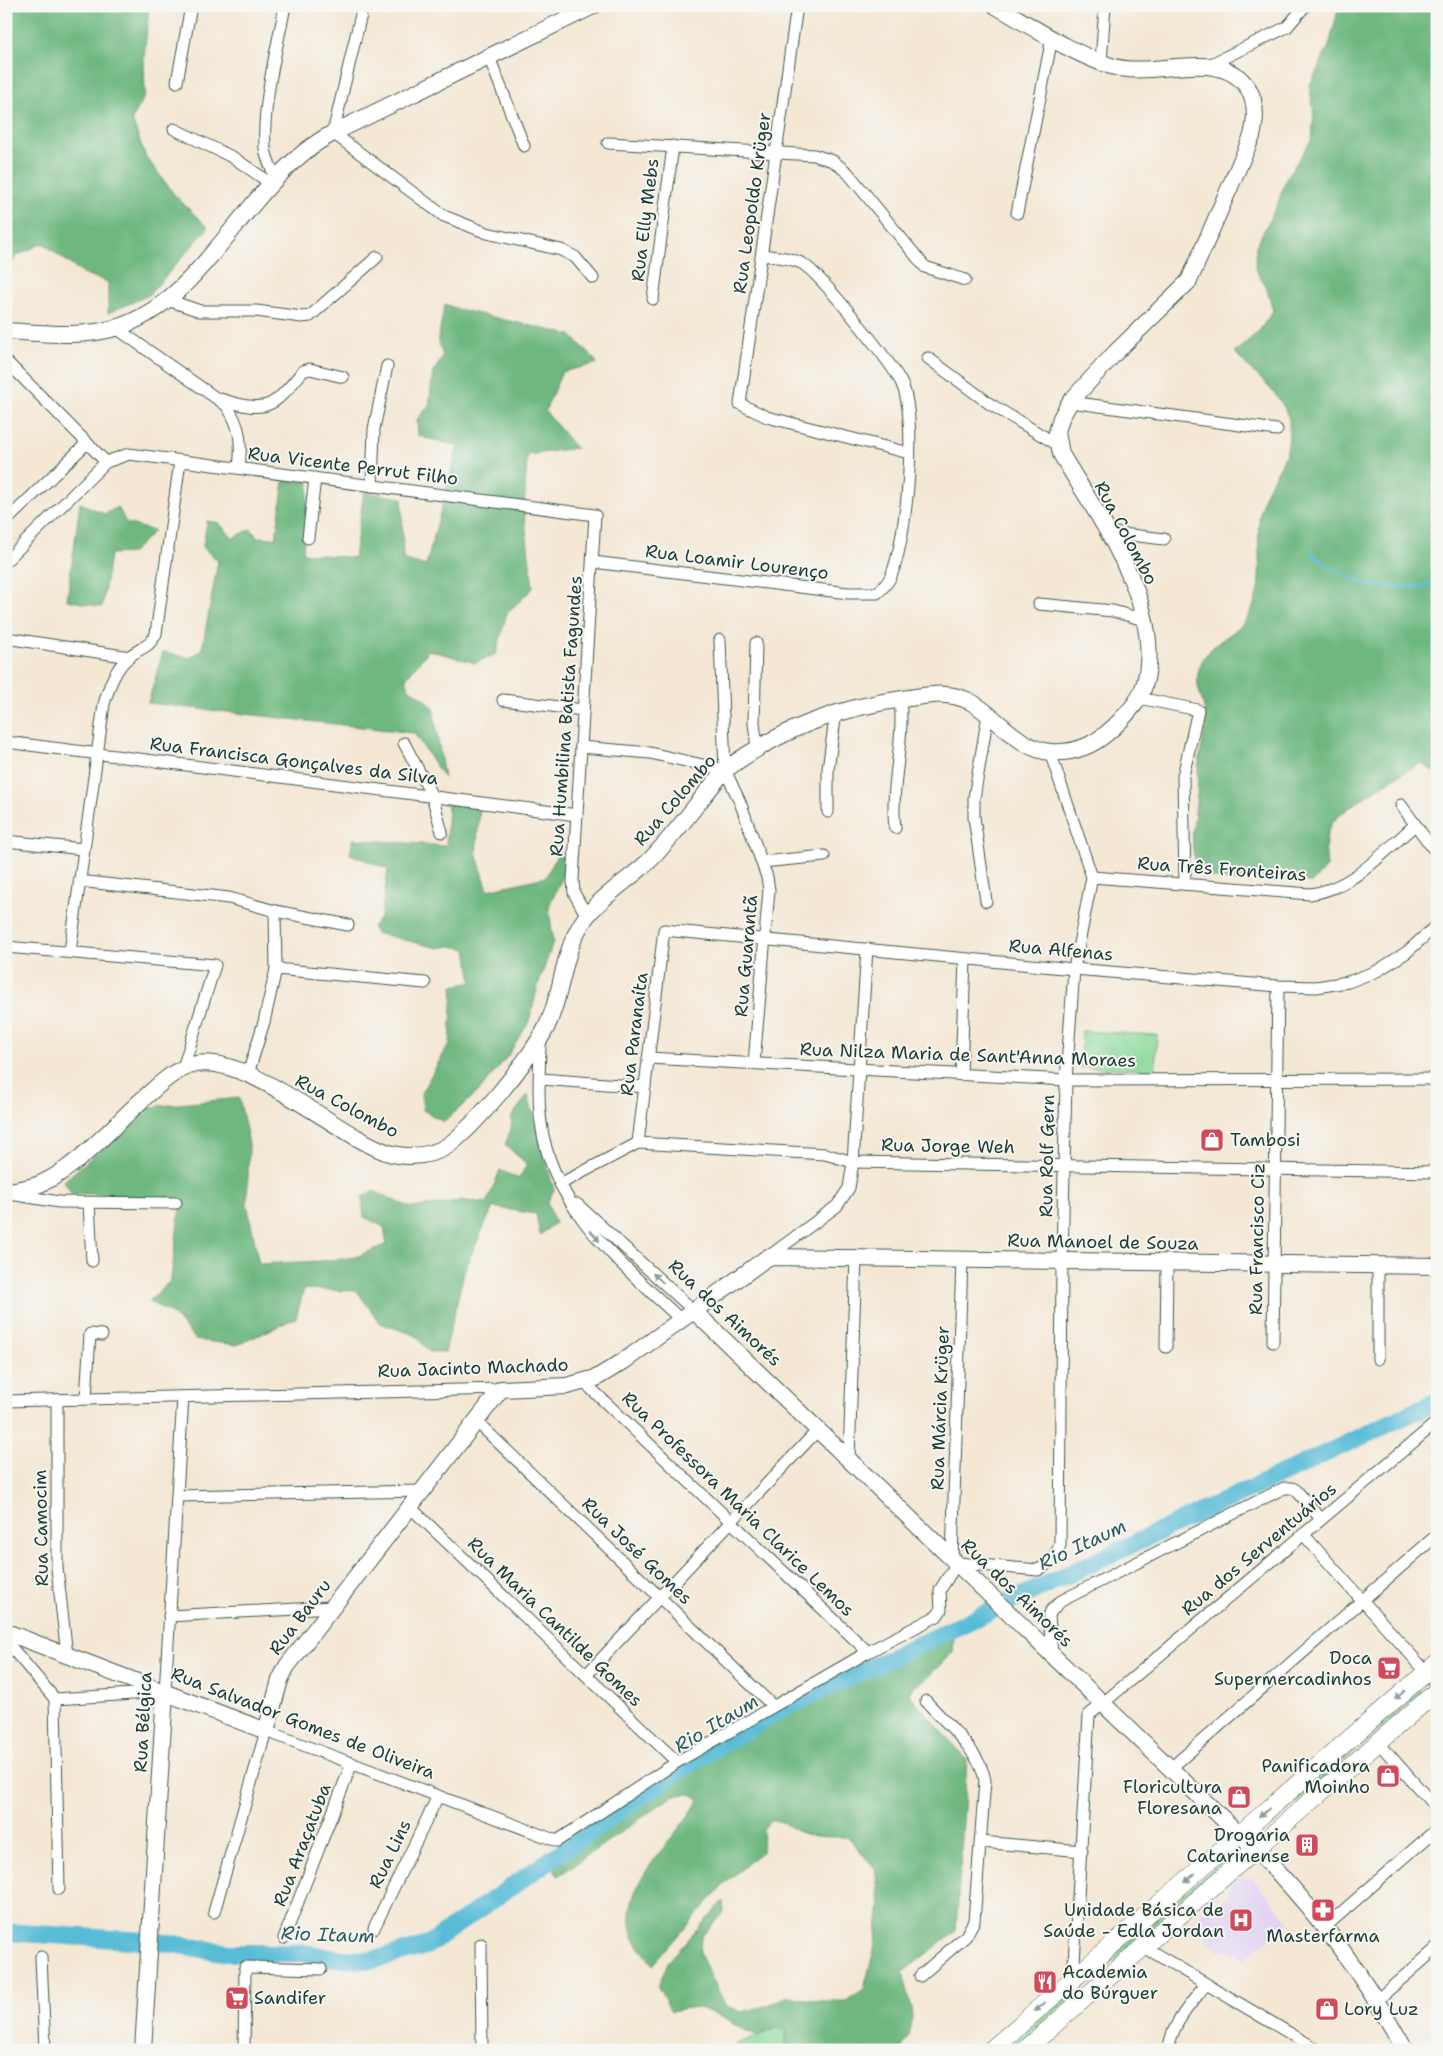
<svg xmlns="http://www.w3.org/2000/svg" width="1443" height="2056" font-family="'Shantell Sans',sans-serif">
<rect width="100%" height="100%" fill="#f6f6f2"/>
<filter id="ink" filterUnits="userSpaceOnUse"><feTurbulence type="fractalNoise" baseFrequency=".02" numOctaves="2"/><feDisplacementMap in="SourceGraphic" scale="10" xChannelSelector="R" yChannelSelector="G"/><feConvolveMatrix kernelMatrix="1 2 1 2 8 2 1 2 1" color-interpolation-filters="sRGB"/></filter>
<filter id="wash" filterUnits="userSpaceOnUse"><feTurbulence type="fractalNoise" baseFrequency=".0096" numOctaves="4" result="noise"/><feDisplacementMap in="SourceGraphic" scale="20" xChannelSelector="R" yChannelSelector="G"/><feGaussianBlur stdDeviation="1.12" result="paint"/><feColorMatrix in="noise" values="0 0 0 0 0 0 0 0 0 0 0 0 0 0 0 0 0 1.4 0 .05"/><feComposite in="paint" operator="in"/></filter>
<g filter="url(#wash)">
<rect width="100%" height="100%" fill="#f4e7d4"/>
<!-- built -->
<path fill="#e2d4f3" d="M1242 1877 1252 1878 1290 1922 1245 1959 1227 1949 1220 1951 1191 1922 1208 1905 1220 1903 1229 1894 1232 1882Z"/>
<!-- green -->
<g fill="#88d898" stroke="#548a66">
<path d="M1082 1031 1157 1035 1155 1071 1080 1067Z"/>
<path d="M1419 1690 1421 1693 1262 1833H1258L1257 1829Z"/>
<path d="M1239 1846V1850L1012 2050H1002Z"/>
<path d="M777 2028 787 2031 783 2050H744L736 2044Z"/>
</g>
<!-- forest -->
<g fill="#6eb880" stroke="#467a5a">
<path d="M6 6H149L144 58 145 95 132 120 146 157 174 194 208 228 149 295 108 313V282L82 273 43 243 16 256 6 274Z"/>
<path d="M1339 6H1437V773L1421 763C1400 774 1346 806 1332 823 1323 836 1326 854 1327 868L1311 883 1284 875 1234 881 1210 877 1198 871C1189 841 1193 833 1196 804 1198 790 1197 776 1199 762 1201 746 1207 731 1205 714 1203 696 1193 686 1200 666 1208 642 1237 636 1249 615 1269 579 1252 542 1262 504 1269 476 1290 464 1289 431 1289 426 1290 420 1288 416 1278 389 1252 374 1235 352L1259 331 1273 311 1267 289 1255 269 1256 246 1278 203 1286 179 1312 139 1314 111 1309 87 1329 46Z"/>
<path d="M445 304 457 309 571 335 598 363 562 372 545 411 576 448 527 455 524 513 533 588 507 613 496 654 475 663 429 650 406 678 409 689 420 695 433 707 444 778 414 733 148 703 163 652 190 658 202 650 218 561 203 547 207 521 219 523 233 538 251 529 257 537 276 538 284 481 309 482 303 553 354 558 364 492 402 498 403 559 426 566 458 446 418 436 417 419 429 406 433 372 443 357 438 339Z"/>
<path d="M80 503 105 514 118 507 126 523 154 531 132 553 110 554 102 607 67 600Z"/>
<path d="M448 802 480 806 476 853 488 890 546 877 557 855 571 859 549 906 553 942 538 986 529 1022 507 1057 480 1090 444 1122 423 1110 421 1093 450 1043 453 986 472 982 467 949 450 946 438 948 376 933 372 927 381 917 388 869 350 854 353 839 446 846Z"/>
<path d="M528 1095 554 1190 547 1203 555 1223 540 1235 536 1214 493 1207 465 1268 445 1352H429L415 1335 380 1323 357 1291 304 1289 296 1318 237 1345 196 1340 173 1315 149 1301 171 1280 181 1199 71 1193 64 1181 150 1107 239 1098 249 1144 247 1203 259 1264 322 1261 356 1257 387 1244 384 1227 364 1217 362 1197 374 1191 411 1208 466 1201 487 1203 500 1170 519 1179 527 1164 505 1145 511 1129 512 1116Z"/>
<path d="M954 1635 953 1652 924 1681 913 1686 909 1694 967 1760 956 1931 903 1972C909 2000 921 2025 900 2050H783L787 2031 777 2028 758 2035 747 2032 724 2017 696 2007 671 2011 658 1987 668 1962 723 1901 724 1912 701 1937 700 1954 726 2006 742 2012 766 2006 788 1996 818 2001H846L864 1989 876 1941 880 1903 875 1868 847 1837C831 1837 810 1838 795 1830 783 1824 785 1820 770 1821L763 1829 762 1851 720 1888 653 1965C647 1956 635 1944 632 1933 618 1883 678 1839 699 1799L690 1794 674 1795 558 1876 552 1864 682 1772 830 1689 928 1645 932 1647Z"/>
</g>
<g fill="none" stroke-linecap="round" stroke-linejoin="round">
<!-- stream -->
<path stroke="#59bcd7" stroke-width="3" d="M1311 552C1348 586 1389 593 1437 583"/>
<!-- river -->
<path stroke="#59bcd7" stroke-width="18" d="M6 1932 160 1942 229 1953H304L337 1959 373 1960 396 1954 426 1946 681 1769 782 1709 1437 1401"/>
</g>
</g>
<g filter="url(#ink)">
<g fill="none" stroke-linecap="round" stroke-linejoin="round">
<!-- street casing -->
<g stroke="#3f564c" stroke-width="13">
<g id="street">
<path d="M363 6 333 133 444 216 487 233 561 250 575 257 593 278"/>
<path d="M797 6 740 404 767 417 909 453"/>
<path d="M489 57 524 146"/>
<path d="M1101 62 1105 6"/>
<path d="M1209 65 1287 27 1305 6"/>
<path d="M177 82 191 6"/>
<path d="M174 129 234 158 270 183"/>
<path d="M608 143 814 155 833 161 848 173 925 267 965 280"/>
<path d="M275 177C271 167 266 158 265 148 262 105 277 48 285 6"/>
<path d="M1017 213 1052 38"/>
<path d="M653 299 673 146"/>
<path d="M168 300 200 311H256L302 317 310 316 377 257"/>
<path d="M116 328 226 405C241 426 242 443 239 468"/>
<path d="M928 358 990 404 1058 445"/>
<path d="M6 361 106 462"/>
<path d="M220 399C269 414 272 408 303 371L310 369 343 377"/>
<path d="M1070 402 1277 430"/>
<path d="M372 486 374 429 387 366"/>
<path d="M6 521 87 443"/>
<path d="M1106 532 1164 539"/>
<path d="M308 538 315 478"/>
<path d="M6 561 106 462 129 454 595 515 573 880 574 893 587 916"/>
<path d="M593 562 848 593H877C883 588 888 583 891 576 907 539 918 420 902 384 892 363 821 275 803 264 791 257 775 257 762 255"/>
<path d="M1039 604 1113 611 1144 620"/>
<path d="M6 638 130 657"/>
<path d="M720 640 725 770 740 802 767 877 769 890 754 1063"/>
<path d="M756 643 754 723 757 748"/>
<path d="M1139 698 1198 710 1183 776 1185 884"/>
<path d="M503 700 583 710"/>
<path d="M6 742 577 815"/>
<path d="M404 743 432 796 442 832"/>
<path d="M581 747 650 753 725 770"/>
<path d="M1401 805 1437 854"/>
<path d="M828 812V769L836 712"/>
<path d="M895 828C890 785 905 742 900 699"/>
<path d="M6 841 83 849"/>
<path d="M762 862 824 856"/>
<path d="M1092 877 1310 894C1353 889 1384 851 1415 825"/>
<path d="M79 881 229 898 275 911 348 925"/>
<path d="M986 901 974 817V798L988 714"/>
<path d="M6 947 215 965 183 1068"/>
<path d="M70 952 104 704C109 687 115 668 130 656 140 648 150 647 156 634L180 461"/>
<path d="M276 969 425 983"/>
<path d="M540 1040C540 1067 537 1096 541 1123 552 1209 622 1264 681 1320"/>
<path d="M648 1058 1066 1080 1437 1079"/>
<path d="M248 1074 264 1022 276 969 275 911"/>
<path d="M961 1075 965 959"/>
<path d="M541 1079 645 1087"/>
<path d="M638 1143 664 930 1074 969 1278 986 1316 987 1348 982 1377 971 1407 952 1437 925"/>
<path d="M560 1184 638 1143 825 1154 853 1162 1437 1172"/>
<path d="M10 1194 59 1202 176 1203"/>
<path d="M89 1203 92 1261"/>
<path d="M577 1204 694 1311"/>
<path d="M768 1257 837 1206 849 1188 853 1162 867 949"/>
<path d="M1273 1342 1278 986"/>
<path d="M1166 1347 1167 1263"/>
<path d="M1378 1359V1266"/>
<path d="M584 1382 868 1652"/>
<path d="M86 1399 90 1334 102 1335"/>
<path d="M57 1400V1568L67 1655"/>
<path d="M6 1401 501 1389"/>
<path d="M476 1421 773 1706"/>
<path d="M849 1459 856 1258"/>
<path d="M177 1496 422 1491"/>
<path d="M410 1507 677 1762"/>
<path d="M1303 1534 1437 1684"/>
<path d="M952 1558 962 1260"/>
<path d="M169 1616 332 1607"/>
<path d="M6 1641 55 1699"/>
<path d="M1052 1654 1049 1616 1051 1611 1061 1601 1284 1488H1292L1296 1490 1321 1519"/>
<path d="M586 1675 818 1430"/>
<path d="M55 1699 165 1692 183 1397"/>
<path d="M55 1699 59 1889"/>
<path d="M1378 1742 1437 1809"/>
<path d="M1171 1768 1437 1535"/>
<path d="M981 1842 1082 1851"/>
<path d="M214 1912 266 1731 557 1841 677 1762 868 1652 937 1616 941 1610 940 1590 957 1563 1038 1570C1049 1564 1056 1557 1060 1545L1062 1261 1066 1080 1074 969 1092 877 1050 752"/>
<path d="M1326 1926 1437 1829"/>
<path d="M374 1928 438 1796"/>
<path d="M284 1938 352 1763"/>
<path d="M481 1944 482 2050"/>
<path d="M1144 1947 1318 2050"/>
<path d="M41 1957 45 2050"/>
<path d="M920 1976 966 1936 974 1921 985 1781C981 1751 945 1723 926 1701"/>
<path d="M1073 1979 1089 1715 1437 1422"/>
<path d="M1377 2000 1437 1948"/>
<path d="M244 2050 245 1967 321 1969"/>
<path d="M1169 2050C1170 2025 1192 2003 1206 1984"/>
</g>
</g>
<!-- secondary casing -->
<g stroke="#3f564c" stroke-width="18">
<g id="secondary">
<path d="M6 331C43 333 80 338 115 328 206 302 246 179 333 133L593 6"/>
<path d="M6 1191C17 1190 29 1188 40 1184 77 1168 113 1126 143 1099 159 1085 174 1069 196 1064 247 1054 337 1134 386 1152 403 1158 423 1157 440 1150 466 1139 533 1055 546 1028 564 992 561 951 586 917 603 895 629 880 649 861 677 833 699 800 725 770 782 728 840 707 909 698 930 695 949 691 969 701 996 715 1019 750 1051 752 1081 754 1101 741 1121 720 1130 710 1140 700 1144 686 1167 609 1098 517 1061 454L1057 432 1061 418 1070 402 1116 352 1189 281 1252 136C1256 120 1257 103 1248 88 1219 45 1155 80 1111 66 1071 53 1033 27 996 6"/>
<path d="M694 1311 1272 1866C1325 1922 1368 1982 1405 2050"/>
<path d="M6 1632 266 1731 280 1680 287 1666 501 1389 567 1386 596 1378 624 1361 768 1257 1437 1266"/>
<path d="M143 2050 165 1692"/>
</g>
</g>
<!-- primary casing -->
<g stroke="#3f564c" stroke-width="19">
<g id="primary">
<path d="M991 2050 1437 1663"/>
<path d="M1025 2050 1437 1691"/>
</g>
</g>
<!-- street -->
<use href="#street" stroke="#fff" stroke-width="11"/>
<!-- secondary -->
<use href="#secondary" stroke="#fff" stroke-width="16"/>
<!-- primary -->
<use href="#primary" stroke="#fff" stroke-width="18"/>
</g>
<!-- one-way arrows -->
<defs><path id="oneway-solid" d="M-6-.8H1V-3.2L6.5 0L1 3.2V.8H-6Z" transform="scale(1.25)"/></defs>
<g fill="#8f9e9a">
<use href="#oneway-solid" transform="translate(595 1236) rotate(50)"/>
<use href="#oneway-solid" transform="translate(658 1278) rotate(-138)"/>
<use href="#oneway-solid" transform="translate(1400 1695) rotate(139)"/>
<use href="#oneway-solid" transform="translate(1264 1813) rotate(139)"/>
<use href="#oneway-solid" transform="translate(1190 1878) rotate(139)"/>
<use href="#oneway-solid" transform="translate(1040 2007) rotate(139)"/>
</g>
</g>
<!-- icons -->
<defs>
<g id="shop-square" transform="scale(1.25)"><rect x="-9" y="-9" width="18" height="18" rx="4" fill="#d1495b" stroke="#f6f6f2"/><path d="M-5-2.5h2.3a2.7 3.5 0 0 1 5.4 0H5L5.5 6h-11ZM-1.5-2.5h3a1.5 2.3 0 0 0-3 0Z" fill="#fff"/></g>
<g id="supermarket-square" transform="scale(1.25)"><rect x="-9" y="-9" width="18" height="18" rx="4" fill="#d1495b" stroke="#f6f6f2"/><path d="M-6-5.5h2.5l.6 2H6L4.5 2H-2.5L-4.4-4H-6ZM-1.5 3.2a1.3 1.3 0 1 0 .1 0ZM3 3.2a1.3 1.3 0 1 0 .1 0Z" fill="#fff"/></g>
<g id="building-square" transform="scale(1.25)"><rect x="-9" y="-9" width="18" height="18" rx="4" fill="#d1495b" stroke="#f6f6f2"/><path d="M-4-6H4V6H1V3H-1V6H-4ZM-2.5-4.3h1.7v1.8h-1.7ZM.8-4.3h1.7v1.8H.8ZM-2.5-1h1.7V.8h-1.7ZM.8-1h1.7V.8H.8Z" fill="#fff"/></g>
<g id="pharmacy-square" transform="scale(1.25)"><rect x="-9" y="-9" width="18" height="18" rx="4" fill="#d1495b" stroke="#f6f6f2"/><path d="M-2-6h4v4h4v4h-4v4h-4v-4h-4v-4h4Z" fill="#fff"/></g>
<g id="hospital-square" transform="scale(1.25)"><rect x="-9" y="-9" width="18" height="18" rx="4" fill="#d1495b" stroke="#f6f6f2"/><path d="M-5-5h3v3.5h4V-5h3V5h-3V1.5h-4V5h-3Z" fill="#fff"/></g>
<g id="restaurant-square" transform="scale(1.25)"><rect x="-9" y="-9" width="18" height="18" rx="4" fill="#d1495b" stroke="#f6f6f2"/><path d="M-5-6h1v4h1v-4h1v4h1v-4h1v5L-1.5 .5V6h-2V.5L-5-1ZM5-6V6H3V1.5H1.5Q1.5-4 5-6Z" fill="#fff"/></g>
</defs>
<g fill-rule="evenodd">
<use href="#shop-square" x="1212" y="1140"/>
<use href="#supermarket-square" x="1389" y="1668"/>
<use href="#shop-square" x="1388" y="1776"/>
<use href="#shop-square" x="1239" y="1797"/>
<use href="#building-square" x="1307" y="1845"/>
<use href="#pharmacy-square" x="1323" y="1910"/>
<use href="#hospital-square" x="1241" y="1920"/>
<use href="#restaurant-square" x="1045" y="1982"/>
<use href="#supermarket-square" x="237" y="1998"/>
<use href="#shop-square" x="1327" y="2009"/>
</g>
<g text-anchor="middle" stroke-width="4" stroke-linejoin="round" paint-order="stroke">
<!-- street labels -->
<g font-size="18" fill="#1f3d34" stroke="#f6f6f2">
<text transform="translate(752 203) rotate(-82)" y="6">Rua Leopoldo Krüger</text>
<text transform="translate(645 220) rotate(-83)" y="6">Rua Elly Mebs</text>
<text transform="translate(353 466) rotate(7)" y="6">Rua Vicente Perrut Filho</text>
<text transform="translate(1126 533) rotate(62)" y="6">Rua Colombo</text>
<text transform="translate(737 562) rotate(7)" y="6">Rua Loamir Lourenço</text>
<text transform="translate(566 716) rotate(-86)" y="6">Rua Humbilina Batista Fagundes</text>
<text transform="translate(294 761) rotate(7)" y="6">Rua Francisca Gonçalves da Silva</text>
<text transform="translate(675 800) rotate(-49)" y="6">Rua Colombo</text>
<text transform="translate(1222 869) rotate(4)" y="6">Rua Três Fronteiras</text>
<text transform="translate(1061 950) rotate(5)" y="6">Rua Alfenas</text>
<text transform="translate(746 956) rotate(-85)" y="6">Rua Guarantã</text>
<text transform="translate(634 1034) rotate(-83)" y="6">Rua Paranaíta</text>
<text transform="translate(968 1055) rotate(2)" y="6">Rua Nilza Maria de Sant'Anna Moraes</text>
<text transform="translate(347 1106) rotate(28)" y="6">Rua Colombo</text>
<text transform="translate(948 1146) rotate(1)" y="6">Rua Jorge Weh</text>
<text transform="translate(1047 1156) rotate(-89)" y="6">Rua Rolf Gern</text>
<text transform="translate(1257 1239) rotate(-89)" y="6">Rua Francisco Ciz</text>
<text transform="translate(1103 1242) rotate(1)" y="6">Rua Manoel de Souza</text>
<text transform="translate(725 1313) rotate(43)" y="6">Rua dos Aimorés</text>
<text transform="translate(473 1368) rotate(-2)" y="6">Rua Jacinto Machado</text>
<text transform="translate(940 1408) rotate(-88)" y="6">Rua Márcia Krüger</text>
<text transform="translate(738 1504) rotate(44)" y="6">Rua Professora Maria Clarice Lemos</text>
<text transform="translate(41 1528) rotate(-91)" y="6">Rua Camocim</text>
<text transform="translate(1259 1549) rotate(-40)" y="6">Rua dos Serventuários</text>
<text transform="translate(637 1551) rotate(44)" y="6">Rua José Gomes</text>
<text transform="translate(1017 1593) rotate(44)" y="6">Rua dos Aimorés</text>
<text transform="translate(300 1617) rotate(-53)" y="6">Rua Bauru</text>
<text transform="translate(555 1622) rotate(44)" y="6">Rua Maria Cantilde Gomes</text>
<text transform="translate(143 1722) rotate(-87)" y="6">Rua Bélgica</text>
<text transform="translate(303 1723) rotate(21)" y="6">Rua Salvador Gomes de Oliveira</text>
<text transform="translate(302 1845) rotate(-69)" y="6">Rua Araçatuba</text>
<text transform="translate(390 1854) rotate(-64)" y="6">Rua Lins</text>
</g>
<!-- poi labels -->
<g font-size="18" fill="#1f3d34" stroke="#f6f6f2" text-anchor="end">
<text x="1230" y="1146" text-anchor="start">Tambosi</text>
<text x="1372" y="1664">Doca<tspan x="1372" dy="21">Supermercadinhos</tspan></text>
<text x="1370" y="1772">Panificadora<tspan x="1370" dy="21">Moinho</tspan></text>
<text x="1222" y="1793">Floricultura<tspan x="1222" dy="21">Floresana</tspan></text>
<text x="1290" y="1841">Drogaria<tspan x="1290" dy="21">Catarinense</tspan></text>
<text x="1224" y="1916">Unidade Básica de<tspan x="1224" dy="21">Saúde - Edla Jordan</tspan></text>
<text x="1323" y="1942" text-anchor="middle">Masterfarma</text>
<text x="1062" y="1978" text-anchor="start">Academia<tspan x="1062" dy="21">do Búrguer</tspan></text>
<text x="254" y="2004" text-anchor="start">Sandifer</text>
<text x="1344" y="2015" text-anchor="start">Lory Luz</text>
</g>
<!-- water labels -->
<g font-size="19" font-style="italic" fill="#2e5d5d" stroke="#f6f6f2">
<text transform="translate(1082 1544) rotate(-25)" y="7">Rio Itaum</text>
<text transform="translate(716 1723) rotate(-31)" y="7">Rio Itaum</text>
<text transform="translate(328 1934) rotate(2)" y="7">Rio Itaum</text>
</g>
</g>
<!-- margin -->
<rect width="1443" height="2056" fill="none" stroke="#f6f6f2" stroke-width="25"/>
</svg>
